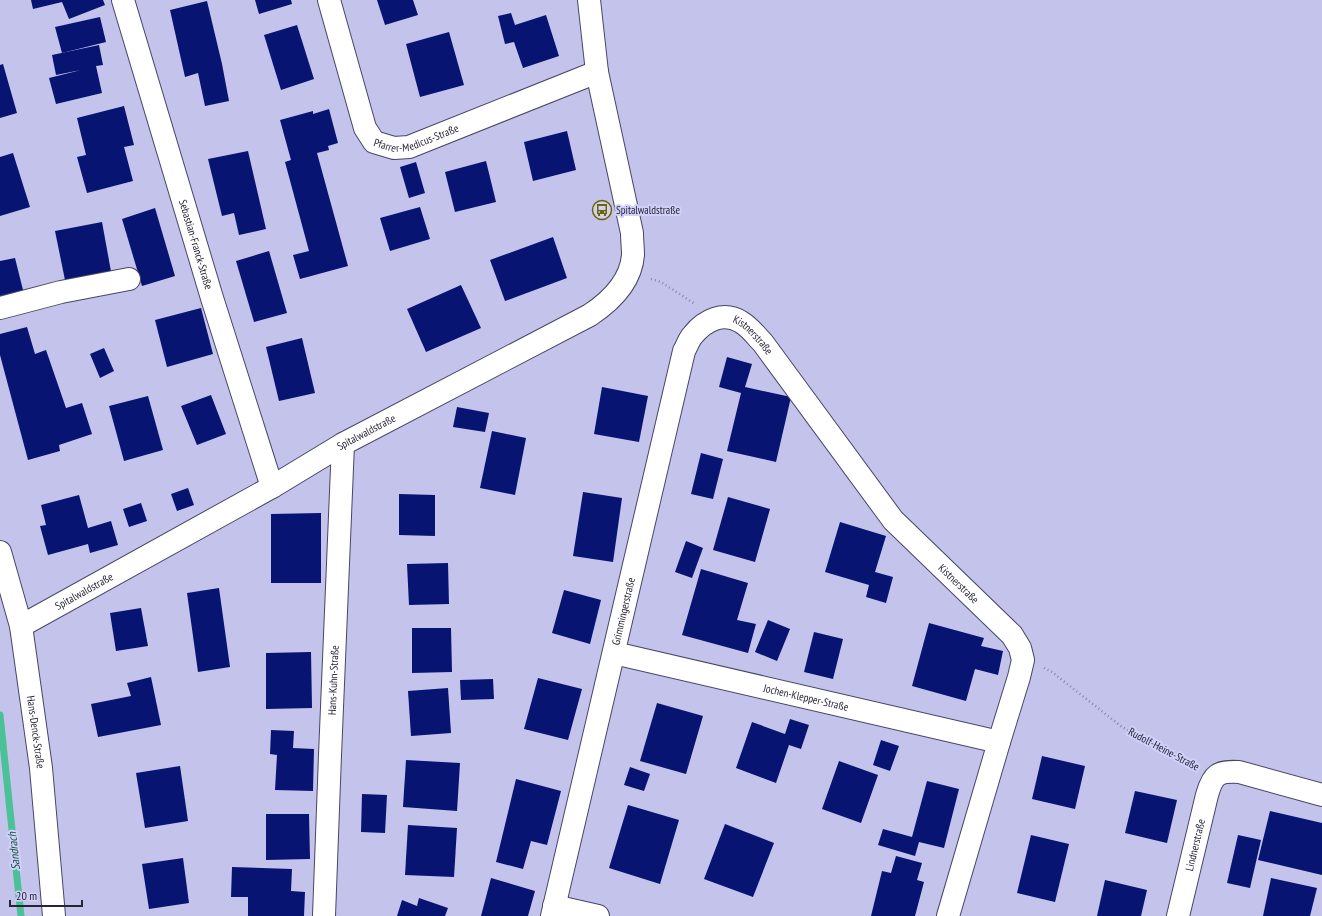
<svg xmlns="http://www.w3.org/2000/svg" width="1322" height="916" font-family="'PT Sans Narrow',sans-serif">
<rect width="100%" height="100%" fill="#c4c3eb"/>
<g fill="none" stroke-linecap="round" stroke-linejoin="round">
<!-- stream -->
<path stroke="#4ac197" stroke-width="7" d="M0 715 21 916"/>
</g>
<!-- building -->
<g fill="#071471">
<path d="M31 0H103L105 5 69 19 62 2 33 9Z"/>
<path d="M255 0H291L292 4 259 14Z"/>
<path d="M377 0H413L418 15 385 25Z"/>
<path d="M207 1 222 64 229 101 205 106 198 73 185 77 170 10Z"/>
<path d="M511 13 515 25 546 15 559 56 523 68 514 42 505 44 498 16Z"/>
<path d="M100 17 106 42 62 53 55 27Z"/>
<path d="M297 25 314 79 281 90 264 35Z"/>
<path d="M449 32 464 85 420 97 406 44Z"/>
<path d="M99 45 103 65 96 66 102 93 56 104 49 78 81 70 56 75 52 55Z"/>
<path d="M3 64 17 113 0 118V65Z"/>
<path d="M124 106 134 145 124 147 133 181 87 193 77 157 86 155 77 118Z"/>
<path d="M329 109 338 143 328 146 329 150 317 153 348 266 300 279 293 255 309 251 285 162 291 160 280 120 313 111V114Z"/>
<path d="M567 131 576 170 533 181 524 142Z"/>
<path d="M248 151 266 229 239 235 234 213 222 216 208 159Z"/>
<path d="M13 153 30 207 0 216V157Z"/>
<path d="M486 161 496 202 455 212 445 172Z"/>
<path d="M416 162 425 193 409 198 400 167Z"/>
<path d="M420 207 430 239 390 251 380 218Z"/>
<path d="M155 208 175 276 142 286 122 219Z"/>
<path d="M102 222 112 277 66 285 55 231Z"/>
<path d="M553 237 567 278 505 301 490 260Z"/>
<path d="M269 251 287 313 254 322 236 261Z"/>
<path d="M15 258 24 294 0 300V261Z"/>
<path d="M461 285 481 328 426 352 407 309Z"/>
<path d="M201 308 213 354 167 367 155 320Z"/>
<path d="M27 327 35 354 46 350 66 408 82 403 92 434 59 445 60 451 28 460 0 355V334Z"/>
<path d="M302 338 315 393 279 401 266 347Z"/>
<path d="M104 348 114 371 100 378 90 354Z"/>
<path d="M727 357 752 364 745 387 791 397 776 462 727 451 741 393 719 387Z"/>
<path d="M602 387 648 396 639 442 594 434Z"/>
<path d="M211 395 226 434 197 445 181 406Z"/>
<path d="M148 396 163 450 124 461 109 406Z"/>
<path d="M457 407 489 413 485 432 453 427Z"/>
<path d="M492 431 526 438 515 495 480 488Z"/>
<path d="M701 453 723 459 713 499 691 494Z"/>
<path d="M188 488 194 505 177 511 171 494Z"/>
<path d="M583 492 622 498 613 562 573 556Z"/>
<path d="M399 494 435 495V536L399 535Z"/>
<path d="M79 495 88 528 111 521 118 545 90 553 88 544 48 555 40 526 46 525 41 505Z"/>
<path d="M728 497 770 509 755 562 713 550Z"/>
<path d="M141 503 147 521 129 527 123 509Z"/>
<path d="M321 513V583H271V514Z"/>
<path d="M840 522 886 536 875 572 893 577 886 603 866 597 869 585 825 572Z"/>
<path d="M686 541 703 548 692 578 675 572Z"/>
<path d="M448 563 449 604 409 605 407 564Z"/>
<path d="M701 569 748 583 737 620 756 624 748 653 682 635Z"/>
<path d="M219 588 230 667 198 672 187 593Z"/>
<path d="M564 590 601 600 590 644 552 633Z"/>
<path d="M141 608 148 646 116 651 110 613Z"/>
<path d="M768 620 790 629 777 661 755 652Z"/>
<path d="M929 623 984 638 981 646 1003 651 998 675 975 669 966 701 912 686Z"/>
<path d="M412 628H451L452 672 412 673Z"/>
<path d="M814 632 843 639 833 679 804 672Z"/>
<path d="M311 652 312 708 266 709V653Z"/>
<path d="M151 677 161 725 98 737 91 704 131 696 127 683Z"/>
<path d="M538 678 582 689 568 740 524 729Z"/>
<path d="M493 679 494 699 461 700 460 680Z"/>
<path d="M448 688 451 733 411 736 408 691Z"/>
<path d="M657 703 703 716 686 774 640 761Z"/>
<path d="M790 719 809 725 801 749 789 745 776 783 736 768 752 722 785 734Z"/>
<path d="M271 730 294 731 293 748 314 749 313 791 275 790 277 755 270 754Z"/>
<path d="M881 740 899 746 890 771 873 765Z"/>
<path d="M1042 756 1085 766 1075 809 1032 799Z"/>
<path d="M406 760 460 763 457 811 403 807Z"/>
<path d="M839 761 878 775 861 823 822 809Z"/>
<path d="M180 766 188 821 145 828 136 773Z"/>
<path d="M630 767 650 774 644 791 624 785Z"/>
<path d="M516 779 561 791 547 845 531 841 523 869 496 862Z"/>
<path d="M927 781 959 789 944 848 919 842 915 856 878 845 883 829 912 837Z"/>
<path d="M1135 791 1177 800 1167 843 1125 833Z"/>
<path d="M362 794 387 795 385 833 361 832Z"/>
<path d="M628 805 679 820 660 884 609 868Z"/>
<path d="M1270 811 1322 823V875L1258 860Z"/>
<path d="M266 814H309L310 859 266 860Z"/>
<path d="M725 824 774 843 753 897 704 879Z"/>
<path d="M408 825 457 828 454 877 405 875Z"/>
<path d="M1031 835 1069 844 1055 902 1017 893Z"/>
<path d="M1238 835 1261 840 1250 888 1227 883Z"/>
<path d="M896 856 922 863 917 880 924 882 915 916H871L882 871 891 873Z"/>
<path d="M183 858 189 903 149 909 142 864Z"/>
<path d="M232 867 292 869 291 891 305 892 304 916H248V897H231Z"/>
<path d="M491 878 535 891 528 916H481Z"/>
<path d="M1271 878 1317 888 1310 916H1263Z"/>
<path d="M1105 880 1147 890 1141 916H1097Z"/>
<path d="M419 898 448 908 445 916H397L402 900 417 906Z"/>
</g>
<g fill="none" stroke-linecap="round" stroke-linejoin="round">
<!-- minor casing -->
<g stroke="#474667" stroke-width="24">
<g id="minor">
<path id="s1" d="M123 0 212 298 272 487"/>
<path id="s2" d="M329 0 365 128 374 142 394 148 409 147 597 72"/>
<path d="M0 308 61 292 129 279"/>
<path id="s3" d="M0 552 21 626 41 768 54 916"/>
<path id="s4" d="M21 626 272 487 343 444 590 315C611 301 631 281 633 255 633 248 632 240 632 233L597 72 589 0"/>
<path id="s5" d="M614 653 999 742"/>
<path d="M554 906 598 916"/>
<path id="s6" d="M324 916 330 755 343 444"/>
<path id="s7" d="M552 916 684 351C687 346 689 339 693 335 705 320 724 311 741 322 750 327 756 336 763 343L893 520 1012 635 1020 648 1023 660 1019 677 999 742 948 916"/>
<path id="s8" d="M1178 916 1207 795C1213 774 1218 771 1239 772L1322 795"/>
</g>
</g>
<!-- path -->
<g stroke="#8887a6" stroke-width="2.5" stroke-dasharray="1 3" stroke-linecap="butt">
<path d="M651 279 661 282 695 304"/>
<path d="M1044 668 1052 672 1122 727 1196 765"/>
</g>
<!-- minor -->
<use href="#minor" stroke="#fff" stroke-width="22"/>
</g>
<!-- icons -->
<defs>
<g id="bus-ring" transform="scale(1)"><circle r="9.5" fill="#d1d0f9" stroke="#6c6700" stroke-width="1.5"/><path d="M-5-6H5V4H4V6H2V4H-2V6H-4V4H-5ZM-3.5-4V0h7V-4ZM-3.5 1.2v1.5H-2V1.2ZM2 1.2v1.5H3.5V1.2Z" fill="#6c6700"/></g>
</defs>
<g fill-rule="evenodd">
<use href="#bus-ring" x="602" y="210"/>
</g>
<g text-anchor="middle" stroke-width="4" stroke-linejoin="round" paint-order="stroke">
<!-- street labels -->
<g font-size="11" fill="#262535" stroke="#d1d0f9">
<text dy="4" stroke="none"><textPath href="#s2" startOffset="194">Pfarrer-Medicus-Straße</textPath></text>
<text dy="4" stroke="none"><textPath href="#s1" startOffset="255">Sebastian-Franck-Straße</textPath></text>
<text dy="4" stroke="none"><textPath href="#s7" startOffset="671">Kistnerstraße</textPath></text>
<text dy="4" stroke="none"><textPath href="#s4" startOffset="396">Spitalwaldstraße</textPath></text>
<text dy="4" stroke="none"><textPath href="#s7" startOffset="995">Kistnerstraße</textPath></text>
<text dy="4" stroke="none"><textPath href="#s4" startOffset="72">Spitalwaldstraße</textPath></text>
<text dy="4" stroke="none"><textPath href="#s7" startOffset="313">Grimmingerstraße</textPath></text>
<text dy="4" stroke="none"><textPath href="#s6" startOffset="236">Hans-Kuhn-Straße</textPath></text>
<text dy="4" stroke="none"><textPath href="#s5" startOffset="197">Jochen-Klepper-Straße</textPath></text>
<text dy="4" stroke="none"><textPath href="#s3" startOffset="184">Hans-Denck-Straße</textPath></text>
<text transform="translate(1164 749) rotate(28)" y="4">Rudolf-Heine-Straße</text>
<text dy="4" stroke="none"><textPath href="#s8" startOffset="73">Lindnerstraße</textPath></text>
</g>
<!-- poi labels -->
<g font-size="11" fill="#262535" stroke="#d1d0f9" text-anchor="start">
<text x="616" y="214">Spitalwaldstraße</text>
</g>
<!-- water labels -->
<g font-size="12" font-style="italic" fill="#165640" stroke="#d1d0f9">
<text transform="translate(14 851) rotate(-96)" y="4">Sandrach</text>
</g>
</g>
<!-- scale -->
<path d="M10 900v6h72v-6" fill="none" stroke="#262535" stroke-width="2"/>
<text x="16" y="900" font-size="12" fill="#262535" stroke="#d1d0f9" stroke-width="3" paint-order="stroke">20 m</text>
</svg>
